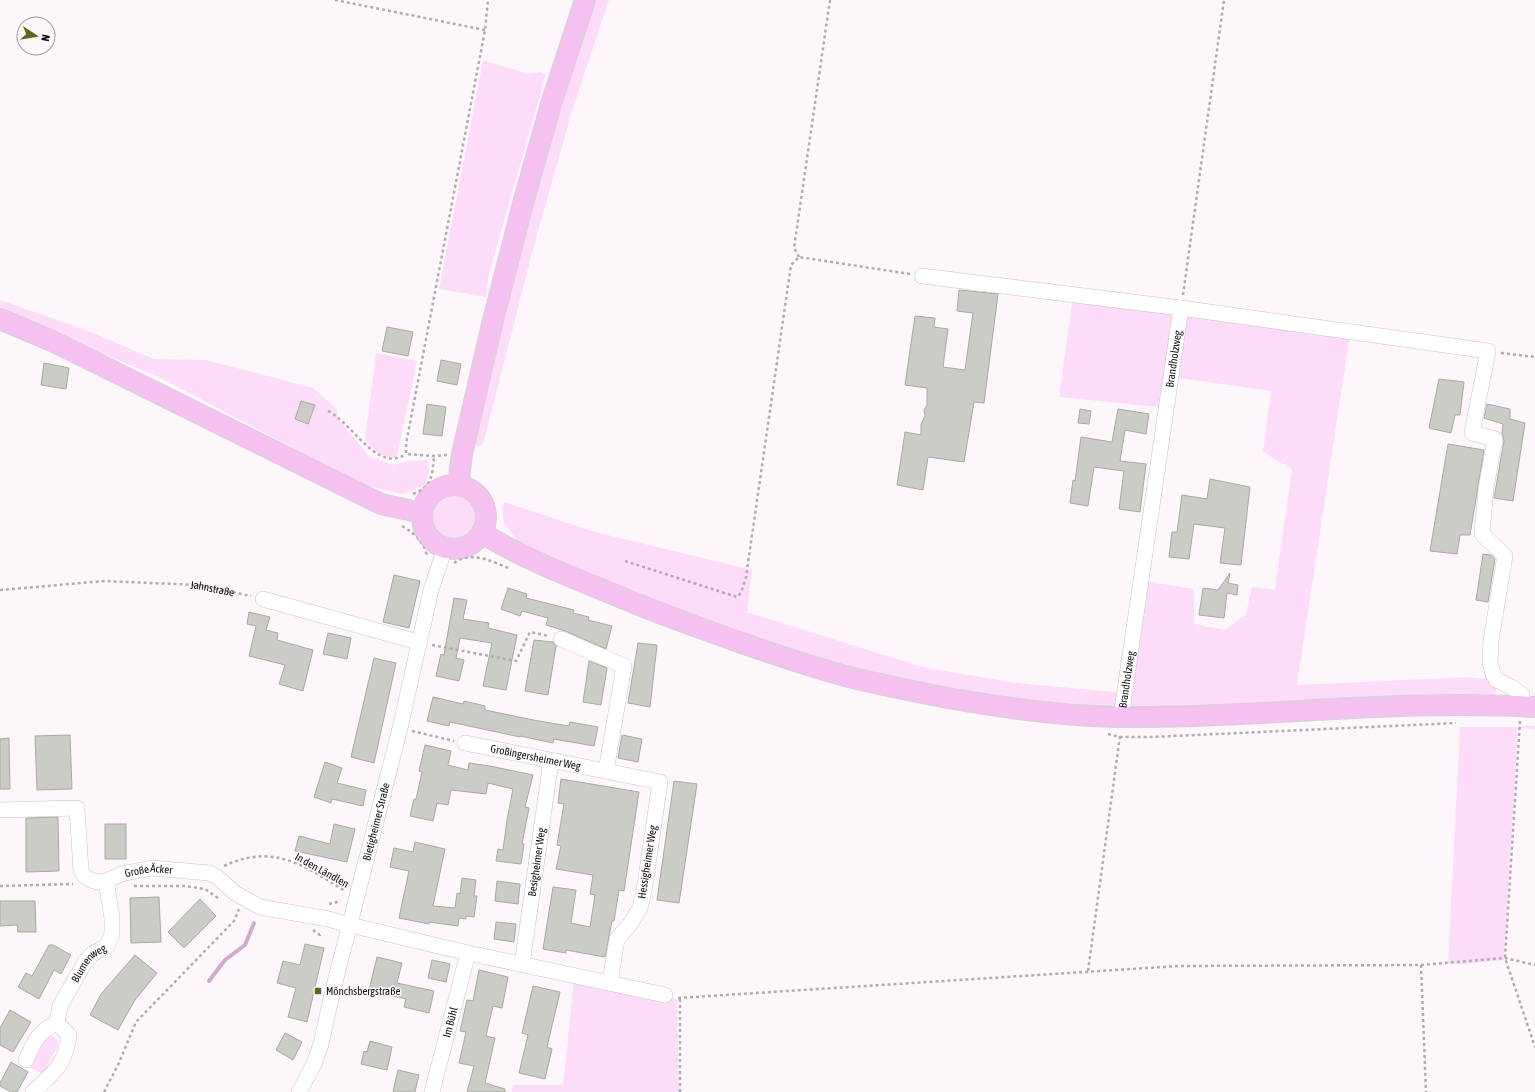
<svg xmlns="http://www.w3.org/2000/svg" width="1535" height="1092" font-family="'Asap Condensed',sans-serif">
<rect width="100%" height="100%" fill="#fdf7fc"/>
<!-- green -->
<g fill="#fddcfa">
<path d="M591 0H609L573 108 532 253 484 441 481 446H476L472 443 503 305Z"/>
<path d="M483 60 528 74 540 72 546 74 489 274 486 297 439 289Z"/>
<path d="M1073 296 1350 334 1297 685 1469 677 1497 680 1495 699 1123 711 1004 701 859 671 788 651 673 610 542 555 517 540 504 524 502 506 505 502 595 532 752 570 747 612 926 668 1017 683 1126 693 1144 581 1194 589V624L1225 630 1246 614 1252 587 1275 590 1292 469 1263 452 1271 391 1173 377 1168 408 1059 397Z"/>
<path d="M0 300 86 330 154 359 206 360 313 388 337 409 338 419 369 456 394 465 408 461 428 460 429 470 426 485 403 494 361 484 159 377 0 312Z"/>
<path d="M376 353 417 361 397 457C382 460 374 449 365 439Z"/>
<circle cx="455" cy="516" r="25"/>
<path d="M1526 726H1535V730L1518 727 1504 960 1465 964H1448L1460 727H1518Z"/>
<path d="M574 979 677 999 679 1092H511L513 1085H563Z"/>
<path d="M52 1036 58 1040V1046L43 1074 30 1068 46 1039Z"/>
</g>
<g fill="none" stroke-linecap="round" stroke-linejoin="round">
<!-- stream -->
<path stroke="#cfabcc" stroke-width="4" d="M209 981 225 960 245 945 254 923"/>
</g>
<!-- building -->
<g fill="#caccc5" stroke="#a7a9a3">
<path d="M959 290 998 294 984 403 974 402 964 462 928 457 923 490 897 485 905 432 921 435V424L925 416 924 410 927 405V388L905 385 915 316 935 318 934 327 948 329 943 367 965 370 973 313 957 311Z"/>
<path d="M387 327 413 332 408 356 382 351Z"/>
<path d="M441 360 461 364 457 385 437 381Z"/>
<path d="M44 363 69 368 66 389 41 385Z"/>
<path d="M1439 379 1464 382 1460 415H1455L1451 433 1429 428Z"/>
<path d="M301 401 315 405 308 424 295 419Z"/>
<path d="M427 404 446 407 442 436 423 434Z"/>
<path d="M1487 404 1510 409V419L1525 423 1513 501 1494 498 1504 441 1502 433 1503 424 1484 418Z"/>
<path d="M1080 409 1091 411 1089 424 1078 423Z"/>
<path d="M1118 409 1149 414 1146 434 1125 430 1120 461 1146 464 1140 512 1119 509 1124 471 1094 467 1088 506 1070 503 1073 480 1075 481 1081 437 1112 442Z"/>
<path d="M1448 444 1484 450 1470 535H1460L1457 554 1430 551Z"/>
<path d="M1210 479 1250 487 1241 565 1220 563 1225 528 1194 524 1189 559 1169 557 1172 532H1177L1182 495 1207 499Z"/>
<path d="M1483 554 1491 555 1495 559 1488 602 1476 600Z"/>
<path d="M1230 573 1228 583 1238 585 1237 595 1227 593 1224 618 1199 615 1203 588 1218 590Z"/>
<path d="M394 575 420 581 409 628 383 622Z"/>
<path d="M508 588 527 594 526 598 574 610 573 613 589 617 588 620 612 626 606 649 565 631 546 625 548 618 522 611 520 616 501 609Z"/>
<path d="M454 598 467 600 463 619 489 623 488 628 517 635 506 690 483 686 492 643 460 638 456 658 464 660 459 681 436 676 441 654 444 655Z"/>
<path d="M249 612 270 617 266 630 278 633 277 640 313 650 303 691 279 684 285 665 249 656 256 626 247 624Z"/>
<path d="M328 633 351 638 347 659 323 654Z"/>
<path d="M534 640 553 642 556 646 548 695 525 691Z"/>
<path d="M638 643 657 645 650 707 628 703Z"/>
<path d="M374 658 396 663 374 763 351 757Z"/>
<path d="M589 661 607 668 601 705 583 702Z"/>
<path d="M433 697 463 704 464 701 485 706V710L533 720 569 726 570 722 598 727 594 746 554 739 553 743 520 736V737L450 722 449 726 427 721Z"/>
<path d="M70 735 72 789 37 790 35 736Z"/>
<path d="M622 735 642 739 638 762 618 758Z"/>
<path d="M9 738 10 789H0V739Z"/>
<path d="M425 745 451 751 448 765 468 770 469 763 490 766 533 775 525 807 529 808 522 844H524L521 864 496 861 498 849 503 850 507 820 513 789 488 783 486 794 451 790 448 805 437 803 433 821 410 816 414 799H416L422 772 419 771Z"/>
<path d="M325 762 342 768 337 783 366 790 363 806 332 799 331 803 314 797Z"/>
<path d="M561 779 639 792 624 891 619 890 614 921H612L605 957 566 950V953L543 949 553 887 576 890 571 923 590 927 595 895 590 894 593 875 556 869 561 846 557 845 564 804 558 803Z"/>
<path d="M674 781 697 784 679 903 657 900Z"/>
<path d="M58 817 59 871 26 872V818Z"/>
<rect x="105" y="824" width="21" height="35"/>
<path d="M334 824 355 829 347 862 295 851 299 836 330 844Z"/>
<path d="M415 842 445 849 433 906 455 908 457 893 460 894 462 878 476 880 474 896H477L474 917 466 916V919L459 918 458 926 429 922V924L399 918 409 871 390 867 394 848 413 852Z"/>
<path d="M497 881 520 884 518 904 495 901Z"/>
<path d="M159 897 161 942 131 943 130 898Z"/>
<path d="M200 899 216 916 184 948 168 932Z"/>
<path d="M0 901H35L36 932H18L17 925 0 926Z"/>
<path d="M496 922 516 924 514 942 494 939Z"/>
<path d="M305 944 324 948 307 1022 288 1017 296 988 277 983 283 961 300 965Z"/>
<path d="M49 945H53L71 955 61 974 54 970 39 999 18 987 26 973 32 976Z"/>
<path d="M135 955 157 973 135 1000 118 1030 90 1015 101 994Z"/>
<path d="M377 957 402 963 397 983 434 991 429 1013 404 1007 406 999 369 990Z"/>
<path d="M432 960 450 964 446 982 428 978Z"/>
<path d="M479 970 508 977 502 1008 493 1006 486 1036 495 1038 485 1083 505 1089V1092H467L474 1066 459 1063 466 1032 460 1031 467 1000 473 1001Z"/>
<path d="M533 986 560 992 547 1047 552 1049 545 1079 519 1073 528 1035 522 1033Z"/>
<path d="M10 1010 31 1022 13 1052 0 1045V1028Z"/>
<path d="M285 1033 302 1042 293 1060 276 1050Z"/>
<path d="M370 1041 392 1047 387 1070 361 1064 364 1051 367 1052Z"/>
<path d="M11 1062 28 1072 17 1092H11L0 1086V1083Z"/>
<path d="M398 1070 419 1075 415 1092H393Z"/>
</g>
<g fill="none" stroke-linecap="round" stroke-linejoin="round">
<!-- minor casing -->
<g stroke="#c7c2c7" stroke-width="16">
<g id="minor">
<path d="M922 276 1181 308 1488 351 1472 433 1495 439 1486 488 1482 534 1505 556 1491 640 1490 662 1493 674 1497 680 1513 688 1522 695V707"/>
<path d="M263 599 418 642"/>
<path d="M561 639 624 666 606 771"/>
<path id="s2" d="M1121 717 1181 308"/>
<path id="s3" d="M465 743 660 782 644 891 640 908 631 923 617 939 610 982"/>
<path id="s4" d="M0 810 77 808 81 871 84 876 91 880 98 882 106 881 121 874 152 868 209 873 217 877 235 893 260 907 328 919 350 925 468 953 665 995"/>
<path id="s5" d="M522 964 551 761"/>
<path d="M26 1060C34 1043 38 1031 57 1023"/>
<path id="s6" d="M33 1092C54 1072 65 1066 69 1035L57 1023 60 1006 85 962 92 954 107 946 112 934V918L106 881"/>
<path id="s7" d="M299 1092 314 1064 321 1044 332 994 400 728 431 590 445 548"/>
<path id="s8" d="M432 1092 468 953"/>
</g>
</g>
<!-- major casing -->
<g stroke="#d4d4d4" stroke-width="22">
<g id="major">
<path d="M0 319 52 341 381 504 422 513"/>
<circle cx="454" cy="517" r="32"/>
<path d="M458 485 462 454 493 320 525 196 551 104 585 0"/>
<path d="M482 533C526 560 574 578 620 597 657 613 695 626 733 640 774 654 815 669 857 679 887 686 918 692 948 698 1010 709 1074 718 1137 717 1270 717 1402 699 1535 707"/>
</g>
</g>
<!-- path -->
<g stroke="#b0acaf" stroke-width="2.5" stroke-dasharray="3 3" stroke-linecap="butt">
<path d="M335 0 485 30"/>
<path d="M799 257 794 248 830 0"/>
<path d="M1183 295 1224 0"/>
<path d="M1501 353 1535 357"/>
<path d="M328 411C353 423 377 474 406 454"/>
<path d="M447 455 434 456 406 454V444L485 30 488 0"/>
<path d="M413 494C433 487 432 475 434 456"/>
<path d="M402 526C415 534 424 541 427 556"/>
<path d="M625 561 737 597 741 593 746 577 791 265 799 257 910 274"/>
<path d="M454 563C472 550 493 562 511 569"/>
<path id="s1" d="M0 590 105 581 197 585 251 596"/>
<path d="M432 645 516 661 530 632 549 636"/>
<path d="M1520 721 1505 958 1535 1047"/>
<path d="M412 731 454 741"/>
<path d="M1108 734 1120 737H1152L1456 723"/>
<path d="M224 866C274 843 303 865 345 891"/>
<path d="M0 886 73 884"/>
<path d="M134 886H185L205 889 218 898"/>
<path d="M329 904 341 901"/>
<path d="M313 930 320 935 322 932"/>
<path d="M1421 965 1426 1092"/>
<path d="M1088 971 1120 736"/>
<path d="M678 998 1178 966 1421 965 1505 958 1535 965"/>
<path d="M104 1092 118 1065 136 1022 234 921 239 909"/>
<path d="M680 1092V999"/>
</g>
<!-- minor -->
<use href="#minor" stroke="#fff" stroke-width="15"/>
<!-- major -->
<use href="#major" stroke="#f4c1f1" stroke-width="20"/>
</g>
<!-- markers -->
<rect fill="#566a18" stroke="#fdf7fc" stroke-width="1.5" x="314" y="987" width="8" height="8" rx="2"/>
<g text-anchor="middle" stroke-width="3" stroke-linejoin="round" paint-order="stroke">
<!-- street labels -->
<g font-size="11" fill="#100f10" stroke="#fdf7fc">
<text dy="4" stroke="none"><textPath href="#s2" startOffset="362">Brandholzweg</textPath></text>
<text dy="4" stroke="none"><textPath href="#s1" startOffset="213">Jahnstraße</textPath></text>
<text dy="4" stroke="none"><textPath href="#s2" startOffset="38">Brandholzweg</textPath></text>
<text dy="4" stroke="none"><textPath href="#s3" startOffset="72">Großingersheimer Weg</textPath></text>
<text dy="4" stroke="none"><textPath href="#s7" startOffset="282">Bietigheimer Straße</textPath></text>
<text dy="4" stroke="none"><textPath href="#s5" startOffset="103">Besigheimer Weg</textPath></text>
<text transform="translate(647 862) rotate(-81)" y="4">Hessigheimer Weg</text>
<text transform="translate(322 870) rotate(29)" y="4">In den Ländlen</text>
<text dy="4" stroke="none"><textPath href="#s4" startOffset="214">Große Äcker</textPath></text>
<text dy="4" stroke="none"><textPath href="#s6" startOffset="156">Blumenweg</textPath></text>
<text dy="4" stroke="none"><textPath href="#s8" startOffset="72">Im Bühl</textPath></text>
</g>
<!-- poi labels -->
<g font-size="11" fill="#100f10" stroke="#fdf7fc" text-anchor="start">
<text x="326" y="995">Mönchsbergstraße</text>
</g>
</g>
<!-- north arrow -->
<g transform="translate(36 36) rotate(102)"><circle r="19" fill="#fdf7fc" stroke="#9e9a9e"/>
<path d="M0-3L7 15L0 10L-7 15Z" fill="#566a18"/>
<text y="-6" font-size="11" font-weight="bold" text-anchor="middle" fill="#100f10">N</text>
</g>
</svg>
